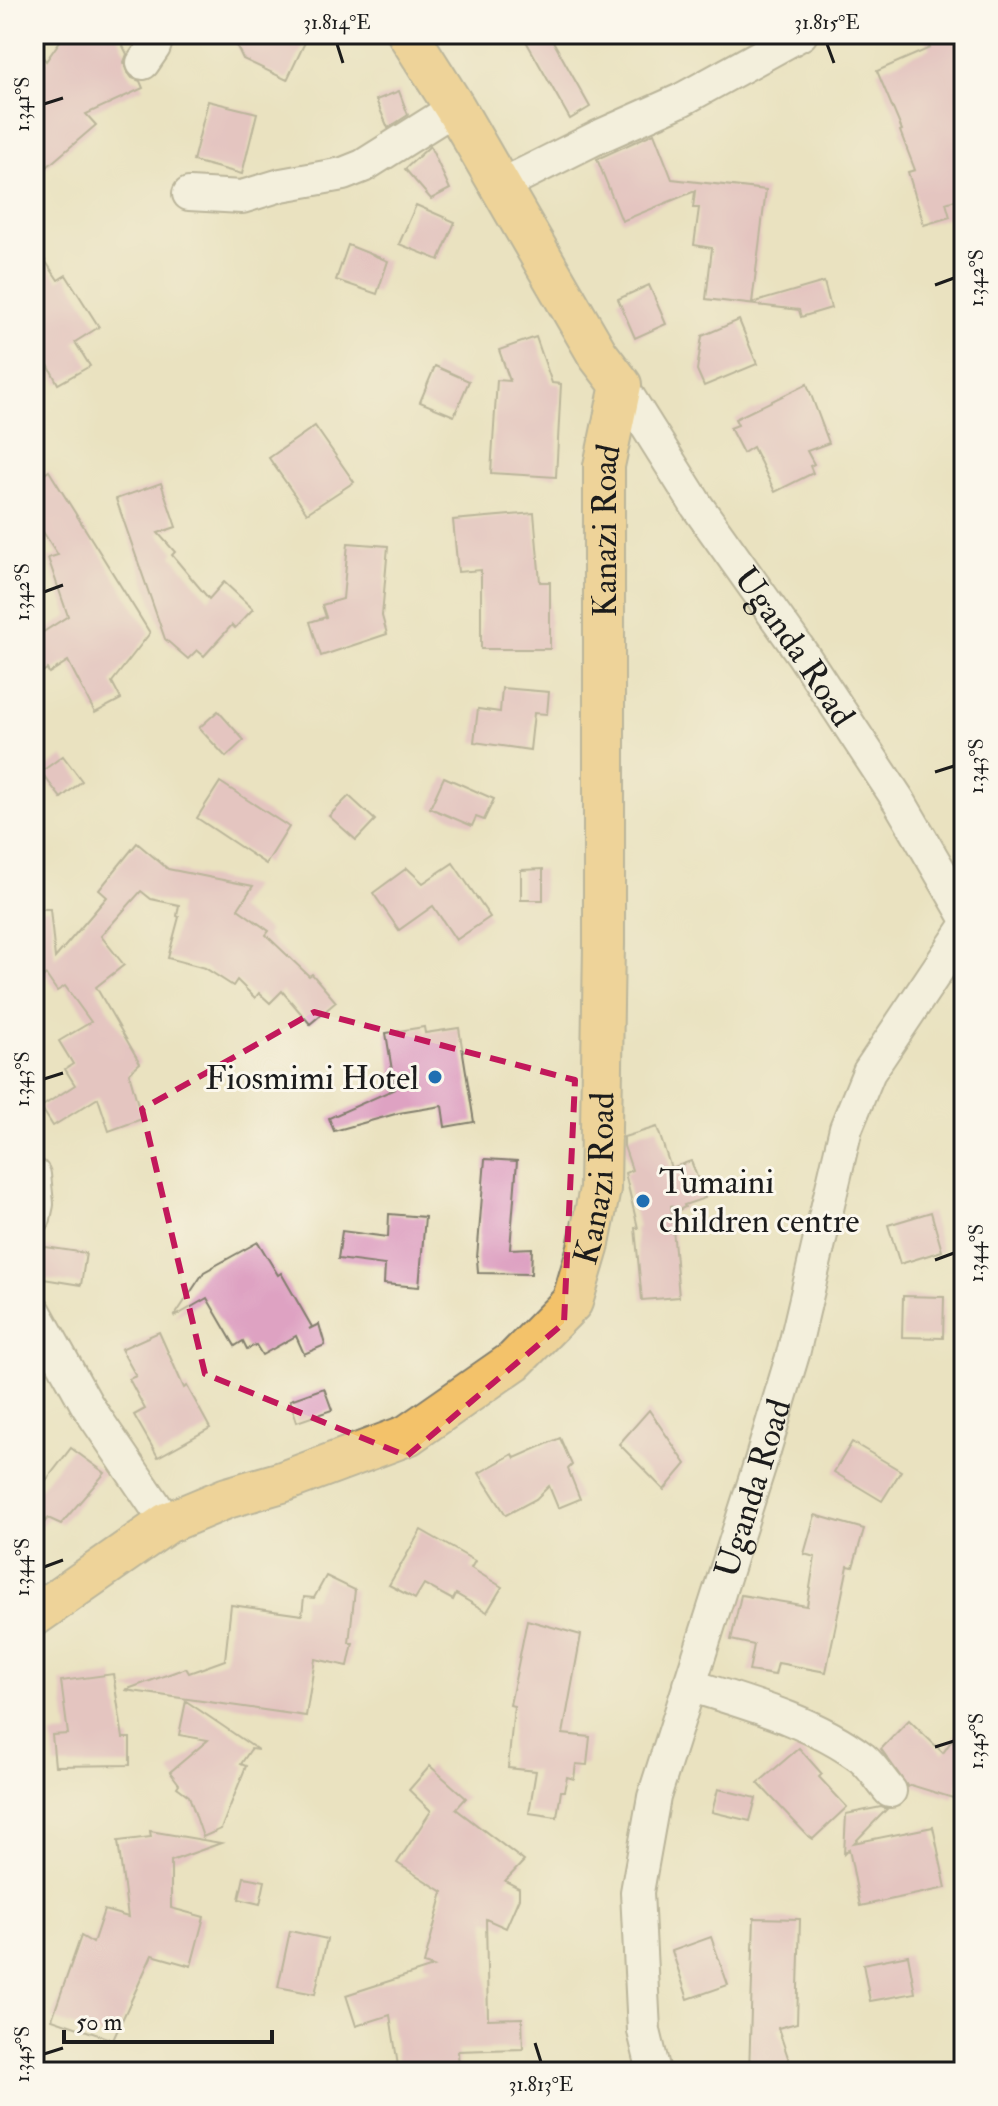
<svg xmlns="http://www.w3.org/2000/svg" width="998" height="2106" font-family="'IM FELL Double Pica',serif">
<rect width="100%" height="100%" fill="#fbf7ec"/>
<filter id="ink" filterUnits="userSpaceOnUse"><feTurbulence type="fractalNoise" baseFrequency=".0125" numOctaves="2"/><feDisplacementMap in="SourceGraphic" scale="16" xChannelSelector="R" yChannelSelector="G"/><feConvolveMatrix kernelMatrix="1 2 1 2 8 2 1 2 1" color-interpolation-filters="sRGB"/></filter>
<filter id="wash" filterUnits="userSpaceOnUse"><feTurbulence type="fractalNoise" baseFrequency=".006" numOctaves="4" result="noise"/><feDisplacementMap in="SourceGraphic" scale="32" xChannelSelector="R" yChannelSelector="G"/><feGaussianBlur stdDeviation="1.8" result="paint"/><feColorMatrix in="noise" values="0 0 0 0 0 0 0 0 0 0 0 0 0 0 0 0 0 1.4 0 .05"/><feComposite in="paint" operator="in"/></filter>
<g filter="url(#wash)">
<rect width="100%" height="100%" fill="#eae2c0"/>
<g id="blocks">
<!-- building -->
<g fill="#dea2c2">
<path d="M65 34H117L127 54 124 62 126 70 132 78 140 81 143 88 86 114 96 125 34 178V47L46 61Z"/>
<path d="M231 34H309L287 80 243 59Z"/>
<path d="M522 34H549L590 107 570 119Z"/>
<path d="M924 34H964V197L946 203 950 217 924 225 908 172 915 170 900 131 902 130 877 71 930 48Z"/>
<path d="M399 91 408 115 388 128 376 100Z"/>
<path d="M208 101 257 113 242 174 193 161Z"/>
<path d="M654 133 672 179 766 190 752 303 824 282 831 308 801 317 799 310 706 299 712 248 694 245 699 208H693L695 191 622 221 597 159Z"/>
<path d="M430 146 450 189 431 199 405 169Z"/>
<path d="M416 205 455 222 439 260 399 244Z"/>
<path d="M34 244 58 280 66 275 99 327 75 342 90 366 58 384 48 365 34 375Z"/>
<path d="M348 245 388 261 377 294 336 280Z"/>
<path d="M649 285 666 324 635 338 618 299Z"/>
<path d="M739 320 757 364 704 386 697 370 702 336Z"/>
<path d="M536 337 552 383 561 384 556 477 491 473 497 380 510 381 499 350Z"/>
<path d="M435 366 469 381 454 416 420 402Z"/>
<path d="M807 384 829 443 807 451 814 464 810 466 813 473 775 492 753 447 743 453 730 428 738 425 735 419Z"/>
<path d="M315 426 354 482 307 513 269 458Z"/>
<path d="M49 471 150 633 112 682 121 699 95 713 68 661 49 673 47 669 34 677V638L68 616 48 558 58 555 34 518V481Z"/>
<path d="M161 483 176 527 158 533 175 552 172 555 209 599 224 582 253 609 235 628 232 625 204 656 197 650 188 659 165 639 116 499Z"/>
<path d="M534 513 540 582H550V649H481V570L458 572 453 520Z"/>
<path d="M348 543 388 546 382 616 387 634 321 656 310 622 326 617 322 605 343 599Z"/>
<path d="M502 688 549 692 547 714 534 713 530 750 474 742 478 709 500 712Z"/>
<path d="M218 711 244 740 226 757 199 728Z"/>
<path d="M63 756 82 781 61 798 41 772Z"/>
<path d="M444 777 494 799 484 820 476 817 472 826 430 808Z"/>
<path d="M220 782 289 827 266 864 197 818Z"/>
<path d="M349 796 375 820 356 840 329 816Z"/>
<path d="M137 843 168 869 253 886 238 909 269 931 266 935 309 976 312 974 336 1002 310 1024 282 991 270 1003 259 993 255 998 237 980 233 986 205 968 168 958 179 917 177 916 179 905 151 899 141 891 101 936 124 965 96 987 140 1063 129 1073 142 1119 109 1131 98 1098 53 1126 41 1107 75 1085 65 1069 73 1064 59 1041 91 1022 65 986 57 991 46 975 34 986V909H50L55 958 107 897 99 890Z"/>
<path d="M453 863 490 917 456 940 433 906 399 930 373 893 407 868 423 883Z"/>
<path d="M543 869V900H521V870Z"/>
<path d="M424 1027 425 1033 459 1028 474 1122 445 1127 442 1106 399 1113 334 1131 329 1118 395 1089 386 1033Z"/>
<path d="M657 1127 671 1168 691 1161 705 1198 684 1205 685 1207 675 1212 671 1205 679 1297 642 1300 635 1228H638L625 1173 632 1170 624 1146V1137Z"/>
<path d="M485 1159 517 1161 510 1249 532 1248 531 1274 478 1273 477 1258Z"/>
<path d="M931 1212 942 1251 900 1264 888 1225Z"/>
<path d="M389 1214 425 1217 419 1287 384 1284 385 1265 338 1259 342 1231 388 1237Z"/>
<path d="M258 1242 278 1275 281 1273 312 1327 309 1329 319 1324 325 1345 304 1354 296 1336 262 1355 256 1345 247 1349 243 1341 235 1346 207 1298 174 1317 204 1272Z"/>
<path d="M39 1246 86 1253 81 1285 37 1278 39 1267H35Z"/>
<path d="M903 1296 944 1297 943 1338 902 1337Z"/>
<path d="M159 1332 184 1388 187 1386 210 1428 158 1457 134 1415 145 1409 129 1379 136 1376 121 1349Z"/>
<path d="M324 1388 332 1410 297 1422 290 1400Z"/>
<path d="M649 1410 686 1464 664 1490 619 1444Z"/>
<path d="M560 1438 572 1465 568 1469 580 1499 558 1508 549 1486 536 1499 506 1515 479 1473 513 1454 515 1458Z"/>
<path d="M852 1442 901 1471 882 1501 834 1472Z"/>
<path d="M71 1448 105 1473 61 1524 48 1518 34 1536V1496Z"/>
<path d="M815 1515 864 1529 853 1567 848 1566 826 1672 778 1663 775 1675 749 1671 754 1645 731 1640 741 1595 807 1606 815 1557 804 1554Z"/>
<path d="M421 1530 475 1561 471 1568 502 1587 487 1612 456 1594 453 1600 424 1584 415 1599 389 1585Z"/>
<path d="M326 1576 355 1590 349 1643H353L348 1666 315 1659 306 1716 125 1690 186 1668 189 1673 225 1660 231 1605 302 1615 304 1597 314 1598Z"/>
<path d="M527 1620 581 1635 563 1734 590 1737 587 1765 576 1764 574 1779 567 1777 564 1791H561L557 1817 529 1813 536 1771 508 1768 514 1706 510 1705Z"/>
<path d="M113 1674 123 1738H130V1765L55 1766 52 1735 68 1734 61 1681Z"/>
<path d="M186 1701 258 1750 251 1749 241 1764 246 1766 221 1829 203 1837 189 1796 177 1787 179 1784 170 1772 208 1740 179 1735Z"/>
<path d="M909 1720 943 1753 964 1723V1766L953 1798 911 1785 908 1787 881 1749Z"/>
<path d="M799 1748 822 1774 819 1777 847 1807 813 1839 807 1835 758 1783Z"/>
<path d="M430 1766 466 1798 456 1809 524 1861 505 1881 519 1888V1898L506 1928 486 1919 488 2019 522 2018 523 2049 458 2051 459 2072H399L390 2015 356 2026 346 1995 433 1967 424 1964 443 1892 397 1863 431 1811 409 1790Z"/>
<path d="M718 1789 756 1798 750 1821 712 1812Z"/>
<path d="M881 1807 887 1809 854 1843 933 1827 946 1888 860 1906 849 1849 844 1854 846 1814Z"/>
<path d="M150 1831 221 1843 171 1861V1908L204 1917 191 1966 152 1955 113 2040 52 2019 81 1936 93 1943 104 1910 128 1917 118 1841 151 1837Z"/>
<path d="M244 1877 265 1881 260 1904 239 1899Z"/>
<path d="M754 1918 800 1919 797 2023 778 2028 793 2072H749Z"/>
<path d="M290 1931 327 1939 315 1994 278 1987Z"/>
<path d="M711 1937 728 1985 688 1999 672 1951Z"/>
<path d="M908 1955 915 1993 870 2001 863 1964Z"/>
</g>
</g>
</g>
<g filter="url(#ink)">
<use href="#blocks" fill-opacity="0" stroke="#837f6e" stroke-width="2"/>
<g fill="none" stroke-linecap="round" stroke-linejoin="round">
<!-- minor casing -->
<g stroke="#837f6e" stroke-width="36">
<g id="minor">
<path d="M143 63 154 47 158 34"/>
<path d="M500 186 598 137 681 100 801 34"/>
<path d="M189 194 242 197 281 185 343 174 363 166 455 108"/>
<path id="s1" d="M621 385 697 506 803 655 899 801 964 913"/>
<path d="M34 1175 37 1204 34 1218"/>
<path d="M34 1310 87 1405 167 1523"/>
<path d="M689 1685C746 1703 813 1721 862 1758 873 1767 881 1781 890 1791"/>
<path id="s2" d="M654 2072 644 2031 637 1892 654 1797 760 1464 793 1354 846 1128 869 1072 964 930"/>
</g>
</g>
<!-- major casing -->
<g stroke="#837f6e" stroke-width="44">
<g id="major">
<path id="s3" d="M34 1616 167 1523 227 1498 282 1482 408 1435 514 1361 572 1302 588 1248 600 1189 604 944V466L621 385 598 355 455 108 408 34"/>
</g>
</g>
<!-- minor -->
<use href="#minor" stroke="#fff" stroke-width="32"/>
<!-- major -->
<use href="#major" stroke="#f3c26a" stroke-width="40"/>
</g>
</g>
<!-- marked area -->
<path d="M0 0H998V2106H0ZM314 1012 575 1080 564 1323 407 1456 205 1374 142 1109Z" fill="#eae2c0" fill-opacity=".55" fill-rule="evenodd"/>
<path fill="none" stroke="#c2185b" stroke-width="6" stroke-dasharray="16 10" stroke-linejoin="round" d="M314 1012 575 1080 564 1323 407 1456 205 1374 142 1109Z"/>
<!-- ticks -->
<path fill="none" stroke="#1c1c1c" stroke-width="3" d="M337 44 343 63M827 44 834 63M44 104 63 98M935 285 954 278M44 592 63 585M935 772 954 766M44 1079 63 1073M935 1260 954 1253M44 1567 63 1560M935 1747 954 1741M535 2043 541 2062M44 2054 63 2048"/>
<!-- markers -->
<g fill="#1f6fb2" stroke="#fbf7ec" stroke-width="3">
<circle cx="435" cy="1077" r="8"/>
<circle cx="643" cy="1201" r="8"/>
</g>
<g text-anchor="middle" stroke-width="6" stroke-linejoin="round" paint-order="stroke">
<!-- street labels -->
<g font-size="34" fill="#1c1c1c" stroke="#fbf7ec">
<text dy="12" stroke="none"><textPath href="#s3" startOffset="1406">Kanazi Road</textPath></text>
<text dy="12" stroke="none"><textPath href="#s1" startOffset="314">Uganda Road</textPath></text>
<text dy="12" stroke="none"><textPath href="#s3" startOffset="758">Kanazi Road</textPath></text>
<text dy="12" stroke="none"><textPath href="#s2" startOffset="602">Uganda Road</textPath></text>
</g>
<!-- poi labels -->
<g font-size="34" fill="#1c1c1c" stroke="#fbf7ec" text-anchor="end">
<text x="419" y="1089">Fiosmimi Hotel</text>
<text x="659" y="1193" text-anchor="start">Tumaini<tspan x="659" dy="39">children centre</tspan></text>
</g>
</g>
<!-- margin -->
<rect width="998" height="2106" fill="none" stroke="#fbf7ec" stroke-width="88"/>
<!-- scale -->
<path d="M64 2030v12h208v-12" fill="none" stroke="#1c1c1c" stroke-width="4"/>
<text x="76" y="2030" font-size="24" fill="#1c1c1c" stroke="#fbf7ec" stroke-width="6" paint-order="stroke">50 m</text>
<rect x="44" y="44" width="910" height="2018" fill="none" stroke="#1c1c1c" stroke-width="3"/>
<g font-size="20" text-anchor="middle" fill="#1c1c1c">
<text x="337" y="29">31.814°E</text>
<text x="827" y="29">31.815°E</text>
<text transform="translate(22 104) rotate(-90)" y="7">1.341°S</text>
<text transform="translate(976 278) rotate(-90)" y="7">1.342°S</text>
<text transform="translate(22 592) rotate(-90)" y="7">1.342°S</text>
<text transform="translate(976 766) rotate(-90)" y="7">1.343°S</text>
<text transform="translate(22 1079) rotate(-90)" y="7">1.343°S</text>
<text transform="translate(976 1253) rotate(-90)" y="7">1.344°S</text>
<text transform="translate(22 1567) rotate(-90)" y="7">1.344°S</text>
<text transform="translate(976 1741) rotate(-90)" y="7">1.345°S</text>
<text transform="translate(22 2054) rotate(-90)" y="7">1.345°S</text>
<text x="541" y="2091">31.813°E</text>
</g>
</svg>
